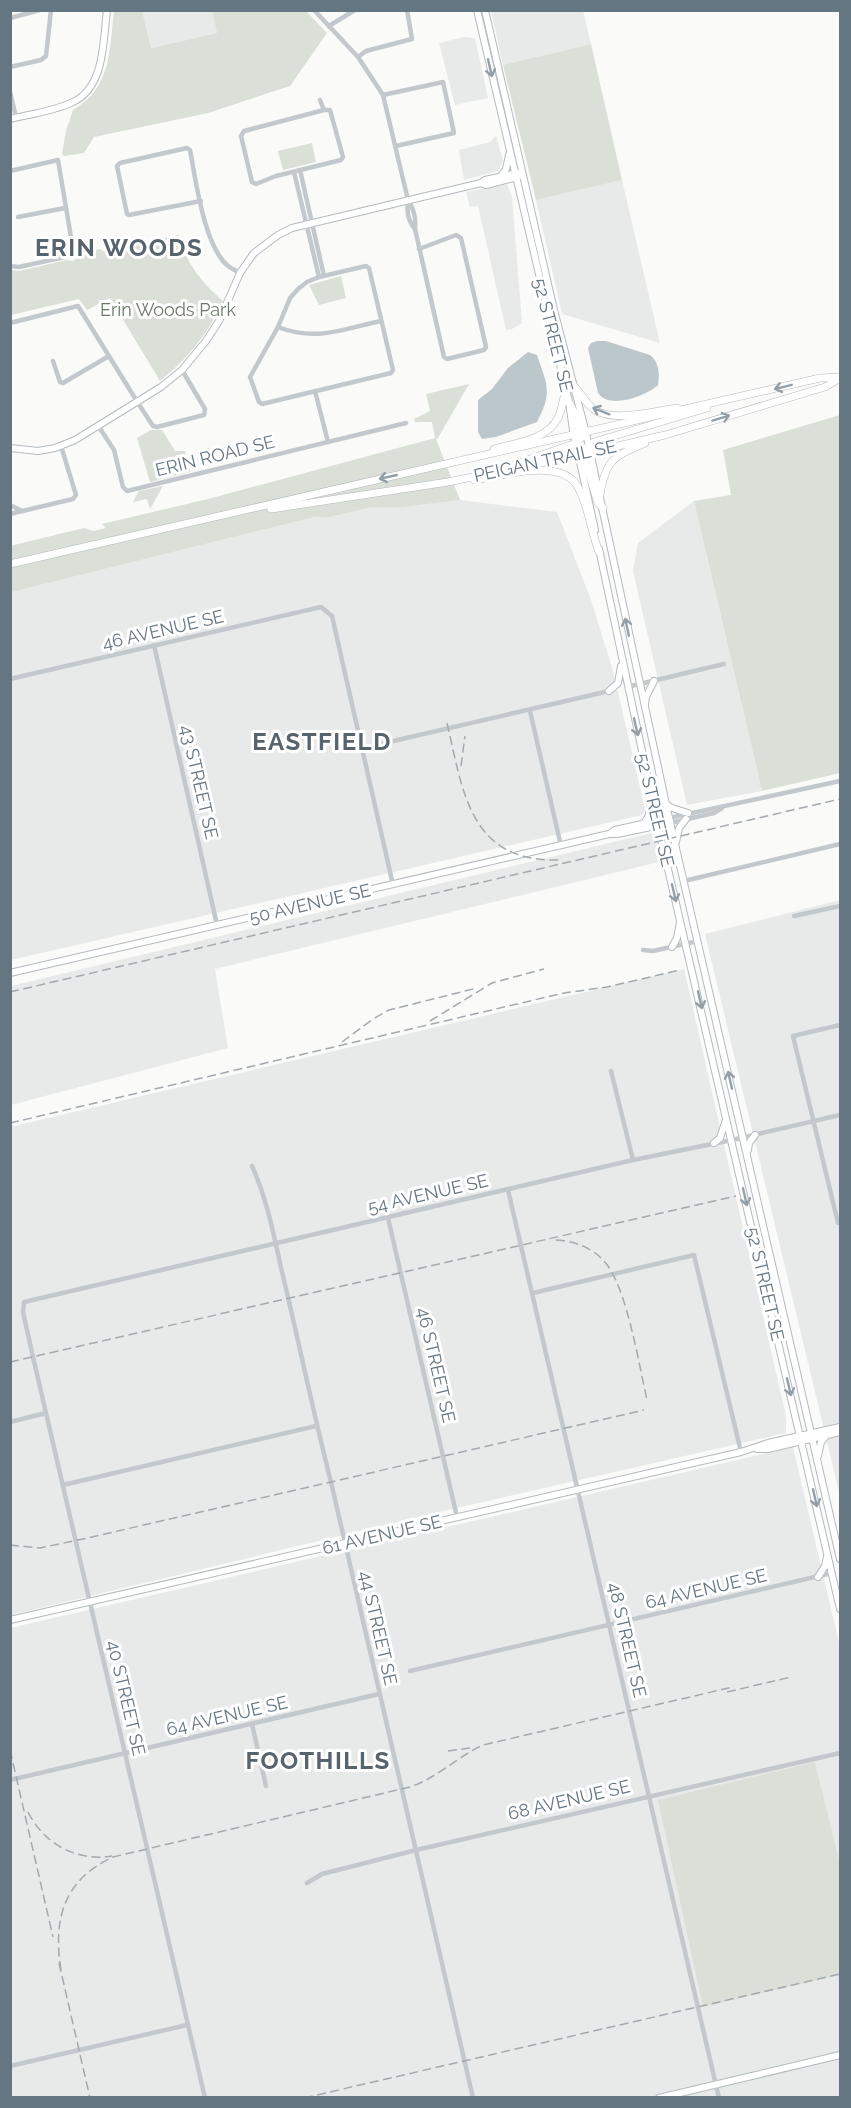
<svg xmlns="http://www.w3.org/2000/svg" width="851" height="2108" font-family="Raleway,sans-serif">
<rect width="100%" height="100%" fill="#fafaf8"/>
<!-- built -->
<g fill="#e8e9e9">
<path d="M142 11H212L217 33 150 48Z"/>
<path d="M491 11H583L591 44 503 65Z"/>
<path d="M464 37 475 38 488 98 455 105 439 43Z"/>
<path d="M496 136 503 161 498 171 464 180 459 150 490 142Z"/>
<path d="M622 180 660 343 562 314 536 200Z"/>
<path d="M507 184 512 197 522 323 512 329 506 330 478 206 470 207 466 192Z"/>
<path d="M460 500 557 512 591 600 613 671 638 778 645 810 642 815 11 960 10 592 315 517 326 518 372 507H404Z"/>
<path d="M694 501 762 791 687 805 633 571 638 543Z"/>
<path d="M656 832 659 862 215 969 228 1048 11 1105V986Z"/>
<path d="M840 900V1496L705 934Z"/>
<path d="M684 969 786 1416V1433L448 1510 11 1615 10 1127Z"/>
<path d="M793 1447 840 1647V1863L815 1762 703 2007 840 1975V2097H11L10 1628Z"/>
</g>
<!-- green -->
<g fill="#dadfd7">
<path d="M114 11H142L151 48 217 33 212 11H306L327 33 290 86 208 113 94 137 84 153 64 156 62 154 66 131 73 110C112 87 109 51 114 11Z"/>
<path d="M591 44 622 180 536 200 503 65Z"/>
<path d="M312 143 316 162 283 170 278 151Z"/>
<path d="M178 235C187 264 201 282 223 301 208 334 188 358 160 381L110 298 87 310 79 299 11 315V270L19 271 67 260 73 261 78 257 79 253 101 249 102 251Z"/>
<path d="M341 276 346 298 319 305 309 285Z"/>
<path d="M469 384 438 438 436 439 460 500 404 507H372L326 518 315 517 11 592 10 546 84 528 94 531 106 528 102 524 208 499 435 438 432 422H415L414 419 430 411 426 394Z"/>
<path d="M840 415V773L762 791 694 501 731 495 723 450Z"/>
<path d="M151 430H162L175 451H185L190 472 150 482 137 438Z"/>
<path d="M163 486 150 509 147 499 133 502 139 491Z"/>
<path d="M815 1762 840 1863V1975L703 2007 658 1800Z"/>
</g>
<!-- water -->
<g fill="#bbc7cb">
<path d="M597 341H606L650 355C659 362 660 374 658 385 646 396 609 410 598 393L588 348 591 343Z"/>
<path d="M528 352 537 355C547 385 553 392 537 422L496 437 482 439 478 432V400L492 389 508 368Z"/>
</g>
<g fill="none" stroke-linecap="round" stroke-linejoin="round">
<!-- secondary casing -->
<g stroke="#b3babf" stroke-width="8">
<g id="secondary">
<path d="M477 10 569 402 573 430 595 530"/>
<path d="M485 10 554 310 586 433 669 818 840 1559"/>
<path d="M10 119C31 114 55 111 73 102 105 87 103 41 107 10"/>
<path d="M501 176 506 169 509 155"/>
<path d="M481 183 486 185 518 177"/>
<path d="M10 448 38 451 55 448 75 440 161 387 182 370 206 341 219 321 240 273 254 253 278 235 292 228 481 183 485 180 517 173"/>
<path d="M599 549 658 826 840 1609"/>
<path d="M609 691 618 683 621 666"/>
<path d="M645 704 646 697 654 681"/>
<path d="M666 804 672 808 688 813"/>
<path d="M644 824 649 815 651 803"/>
<path d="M609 834 615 830 669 818"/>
<path d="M676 842 679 828 686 819"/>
<path d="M672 947 677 938 680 922"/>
<path d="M10 973 609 834H617L670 823"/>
<path d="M714 1143 720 1138 726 1120"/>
<path d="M748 1150 749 1143 755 1135"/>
<path d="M757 1449H768L840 1432"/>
<path d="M818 1456 821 1442 826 1436"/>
<path d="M818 1577 825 1566 827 1557"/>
<path d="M10 1620 741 1452 768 1443 840 1427"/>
<path d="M659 2098 840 2055"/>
</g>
</g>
<!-- primary casing -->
<g stroke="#b5babe" stroke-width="8">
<g id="primary">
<path d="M575 387C581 394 586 403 593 409 613 423 654 411 677 408"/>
<path d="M569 402 574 412 582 437"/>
<path d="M494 449C515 443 547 440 558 418 562 410 563 399 566 390"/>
<path d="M582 451 598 503 603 508"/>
<path d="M579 454 594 442 707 408"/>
<path d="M516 464 576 443 586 433"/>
<path d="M474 480C501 476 564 456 579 489 589 509 591 531 599 552"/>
<path d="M600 495C606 459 613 457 645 443"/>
<path d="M271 509 448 482 584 454 665 435 825 387 840 378"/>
<path d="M10 564 820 378 840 377"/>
</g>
</g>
<!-- street -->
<g stroke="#c3c8cc" stroke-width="4.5">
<path d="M314 10 358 57 383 95 408 200C407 212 407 219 415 229"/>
<path d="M10 18 40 10"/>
<path d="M329 26 355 10"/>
<path d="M358 57 366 51 412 39 407 10"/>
<path d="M10 67 41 60 46 56 51 10"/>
<path d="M10 92 16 117"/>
<path d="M383 95 443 82 454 133 396 146"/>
<path d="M320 100 324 110 244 131 241 136 252 182 256 184 276 176 341 160 343 157 330 110H324"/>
<path d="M300 170 324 276"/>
<path d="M10 171 58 160 74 255 19 267 10 266"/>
<path d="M294 172 319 277"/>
<path d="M408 200C414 210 416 217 415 229L444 357 447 359 484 350 486 347 461 238 456 235 419 249"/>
<path d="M201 201 129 215 127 214 117 166 120 163 187 148 190 150C196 181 204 246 228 266 232 269 237 271 240 273"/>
<path d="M18 217 65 208"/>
<path d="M366 266 369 268 393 370 391 373 262 404 259 402 250 377 278 327 290 298 298 289 307 282 319 277Z"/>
<path d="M10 323 78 306 138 403 153 426 157 427 204 415 205 409 182 370"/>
<path d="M278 327C316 342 343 329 381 321"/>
<path d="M53 361 60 382 63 383 109 356"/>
<path d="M315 391 328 442"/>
<path d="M99 427 114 450 123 487 127 491 406 423"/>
<path d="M10 505 22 511"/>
<path d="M10 514 73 499 76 495 61 446"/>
<path d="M154 645 217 925"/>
<path d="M10 679 321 607 332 616 393 885"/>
<path d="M627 687 724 664"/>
<path d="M530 711 561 846"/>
<path d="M363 748 609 691"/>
<path d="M669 818 840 781"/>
<path d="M670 823 714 813 722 808"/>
<path d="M684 881 840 844"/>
<path d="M794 916 840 906"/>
<path d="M643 950 653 951 698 941"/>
<path d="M840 1025 793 1036 838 1223H840"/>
<path d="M611 1071 633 1160"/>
<path d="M252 1166C267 1199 274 1236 282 1272 299 1342 313 1412 331 1482L473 2098"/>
<path d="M508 1190 719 2098"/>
<path d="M388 1218 457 1517"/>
<path d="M533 1293 694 1255 741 1452"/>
<path d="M10 1422 46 1413"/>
<path d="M63 1485 316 1426"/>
<path d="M410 1671 832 1573"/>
<path d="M252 1724 266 1786"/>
<path d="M10 1780 379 1694"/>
<path d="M307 1883 322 1874 416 1850 840 1753"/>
<path d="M10 2066 187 2025"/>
<path d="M205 2098 33 1357 23 1312 24 1302 633 1160 732 1140 840 1115"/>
</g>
<!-- secondary -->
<use href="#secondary" stroke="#fff" stroke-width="6"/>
<!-- primary -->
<use href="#primary" stroke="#fff" stroke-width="7"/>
<!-- rail -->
<g stroke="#a2aab0" stroke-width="1.5" stroke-dasharray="9 4.5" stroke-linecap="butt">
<path d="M447 723C463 791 469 862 558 860"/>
<path d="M461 766 465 736"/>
<path d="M10 992 840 799"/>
<path d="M430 1021 492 983 544 969"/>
<path d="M342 1042 373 1019 389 1010 477 988"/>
<path d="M10 1123 564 993 607 987 680 970"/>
<path d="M556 1240C576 1241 596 1249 608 1266 628 1295 639 1365 647 1400"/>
<path d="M10 1362 736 1196"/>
<path d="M10 1545 40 1548 83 1539 644 1410"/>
<path d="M727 1692 791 1677"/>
<path d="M10 1750 53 1937"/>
<path d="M448 1751 470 1748"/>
<path d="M28 1812C44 1844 77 1862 112 1856"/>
<path d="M59 1963 90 2098"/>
<path d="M61 1970C53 1920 63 1880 113 1857L410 1787C437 1778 457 1757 483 1745L733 1687"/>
<path d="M304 2098 840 1974"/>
</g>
</g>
<!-- one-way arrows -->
<defs><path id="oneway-shaft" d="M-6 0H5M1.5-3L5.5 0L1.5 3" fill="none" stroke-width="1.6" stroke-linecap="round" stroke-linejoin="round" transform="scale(1.5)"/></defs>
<g stroke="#939fa8">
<use href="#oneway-shaft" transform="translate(490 68) rotate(77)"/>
<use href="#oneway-shaft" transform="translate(783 387) rotate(166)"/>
<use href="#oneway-shaft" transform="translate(601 411) rotate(-158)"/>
<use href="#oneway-shaft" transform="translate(721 418) rotate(-17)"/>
<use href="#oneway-shaft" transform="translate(388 477) rotate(167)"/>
<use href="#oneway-shaft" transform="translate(627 627) rotate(-102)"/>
<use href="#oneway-shaft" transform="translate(636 727) rotate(77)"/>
<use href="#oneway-shaft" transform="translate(674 893) rotate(77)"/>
<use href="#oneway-shaft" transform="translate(700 1000) rotate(77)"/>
<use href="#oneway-shaft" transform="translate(730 1080) rotate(-103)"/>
<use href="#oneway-shaft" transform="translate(745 1197) rotate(77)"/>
<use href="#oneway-shaft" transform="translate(789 1387) rotate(77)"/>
<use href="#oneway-shaft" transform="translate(815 1498) rotate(77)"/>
</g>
<g text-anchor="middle" stroke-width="6" stroke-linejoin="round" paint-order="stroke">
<!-- park labels -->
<g font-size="18" fill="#687a64" stroke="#fff">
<text x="168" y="316">Erin Woods Park</text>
</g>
<!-- street labels -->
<g font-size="18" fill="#657683" stroke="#fff">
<text transform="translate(553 335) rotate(76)" y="6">52 STREET SE</text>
<text transform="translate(215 456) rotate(-14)" y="6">ERIN ROAD SE</text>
<text transform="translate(545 461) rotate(-12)" y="6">PEIGAN TRAIL SE</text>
<text transform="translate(163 630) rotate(-13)" y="6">46 AVENUE SE</text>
<text transform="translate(199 782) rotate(77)" y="6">43 STREET SE</text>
<text transform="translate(655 810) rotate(77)" y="6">52 STREET SE</text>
<text transform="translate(310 904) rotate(-13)" y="6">50 AVENUE SE</text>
<text transform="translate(428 1194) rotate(-13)" y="6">54 AVENUE SE</text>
<text transform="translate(765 1284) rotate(77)" y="6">52 STREET SE</text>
<text transform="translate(436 1365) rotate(77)" y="6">46 STREET SE</text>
<text transform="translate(382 1535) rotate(-13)" y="6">61 AVENUE SE</text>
<text transform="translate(706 1589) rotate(-13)" y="6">64 AVENUE SE</text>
<text transform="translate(378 1628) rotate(77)" y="6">44 STREET SE</text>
<text transform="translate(627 1640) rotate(77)" y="6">48 STREET SE</text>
<text transform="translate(126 1698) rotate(77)" y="6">40 STREET SE</text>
<text transform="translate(227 1716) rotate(-13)" y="6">64 AVENUE SE</text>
<text transform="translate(569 1800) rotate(-13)" y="6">68 AVENUE SE</text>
</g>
<!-- district labels -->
<g font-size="24" font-weight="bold" letter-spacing="1.5" fill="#57646e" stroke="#fff">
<text x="119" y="256">ERIN WOODS</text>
<text x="322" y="750">EASTFIELD</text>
<text x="318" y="1769">FOOTHILLS</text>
</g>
</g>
<!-- border -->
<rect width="851" height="2108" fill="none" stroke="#657683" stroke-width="24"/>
</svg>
